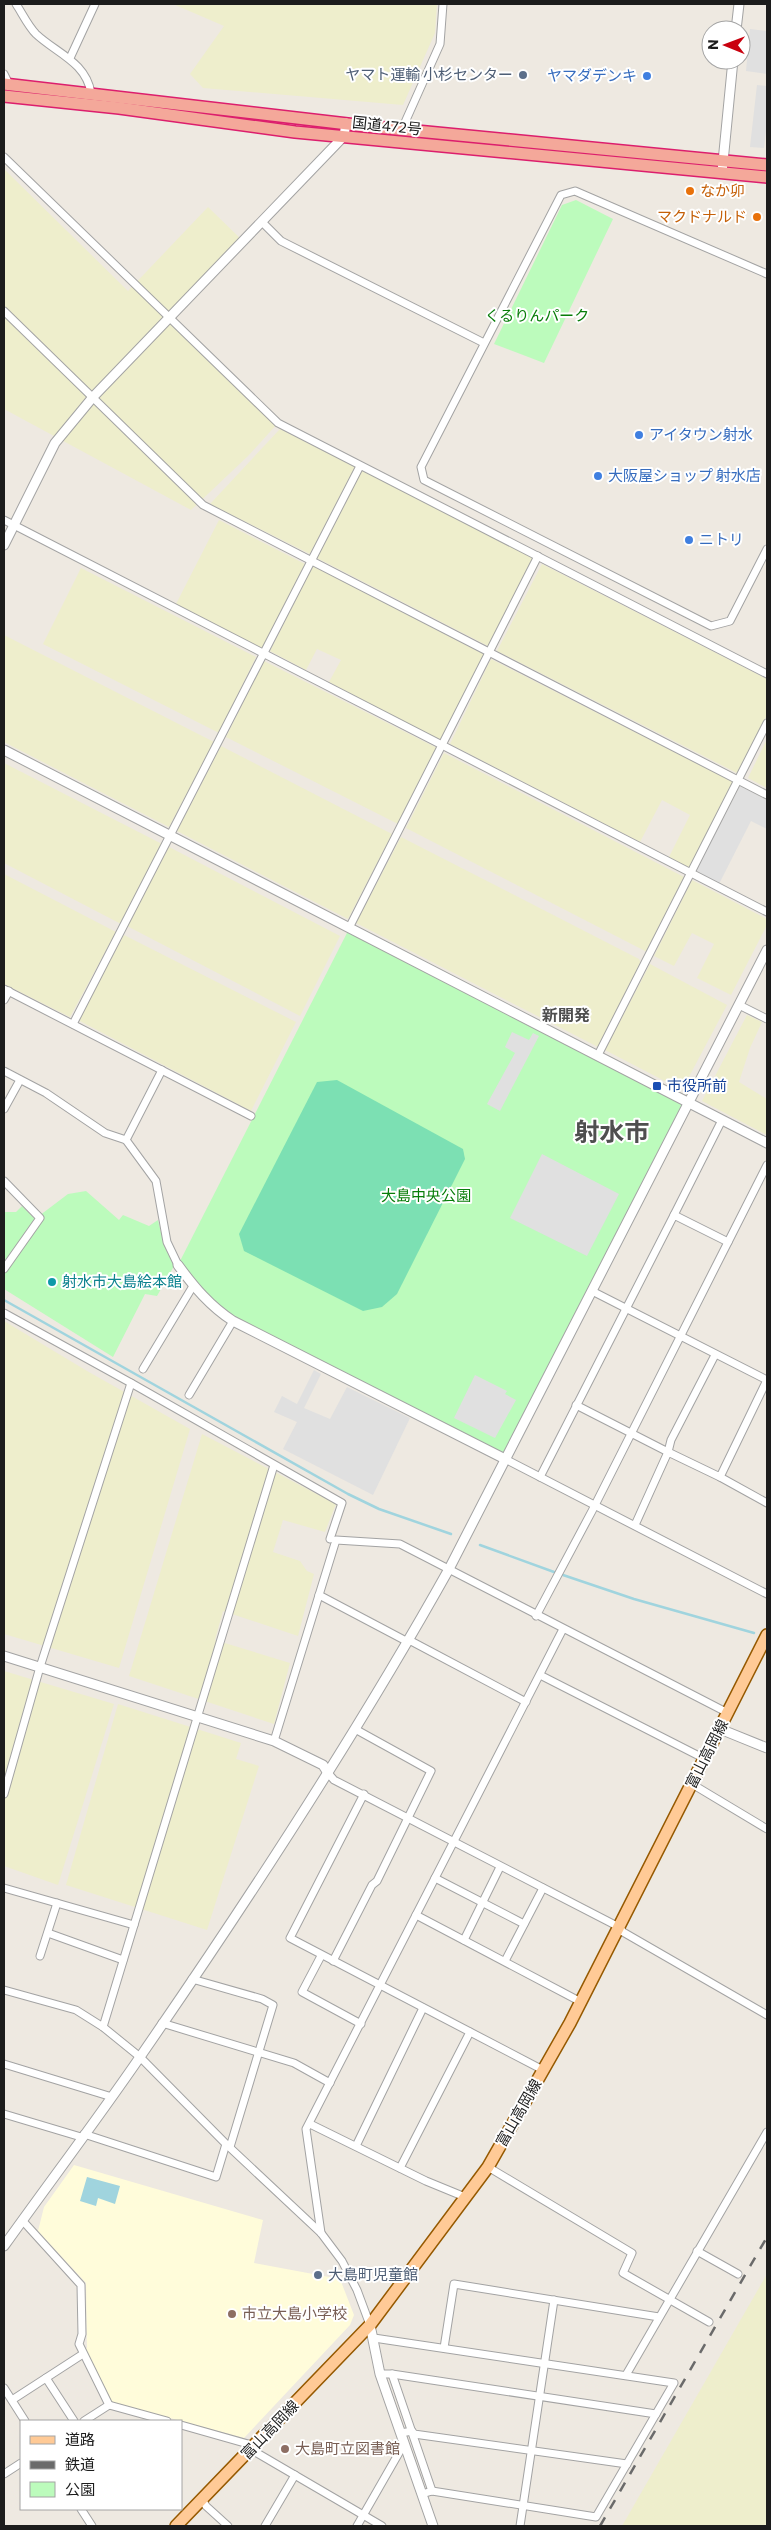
<svg xmlns="http://www.w3.org/2000/svg" width="771" height="2530" font-family="Commissioner,'Noto Sans JP',sans-serif">
<rect width="100%" height="100%" fill="#eee9e1"/>
<!-- education -->
<path fill="#fffcda" d="M74 2165 263 2220 254 2263 340 2279 354 2315 350 2325 244 2438 111 2402 84 2349 87 2348 86 2283 38 2231 44 2207Z"/>
<!-- farmland -->
<g fill="#eec">
<path d="M173 4H437L435 33 403 105 203 88 190 74 224 26Z"/>
<path d="M4 169 128 291 208 207 244 242 171 319 278 423 248 456 191 510 4 409Z"/>
<path d="M280 429 355 467 310 554 210 504Z"/>
<path d="M362 470 534 557 490 647 317 558Z"/>
<path d="M219 520 305 564 262 649 176 604Z"/>
<path d="M542 564 767 679V715L737 773 497 651Z"/>
<path d="M313 566 485 655 440 741 329 682 341 660 317 649 306 670 270 651Z"/>
<path d="M81 568 256 657 219 733 43 644Z"/>
<path d="M4 635 214 742 169 827 4 742Z"/>
<path d="M491 659 733 782 689 869 669 857 690 815 662 800 640 842 450 744Z"/>
<path d="M264 661 437 748 398 824 226 737Z"/>
<path d="M767 739V788L748 778Z"/>
<path d="M221 746 392 834 348 919 177 831Z"/>
<path d="M444 753 684 877 647 952 406 828Z"/>
<path d="M4 763 162 844 121 924 4 863Z"/>
<path d="M401 837 639 959 641 964 598 1047 356 923Z"/>
<path d="M169 847 340 936 300 1016 127 926Z"/>
<path d="M4 874 116 932 70 1017 4 984Z"/>
<path d="M692 880 767 919V925L731 995 697 978 714 944 692 933 674 966 654 956Z"/>
<path d="M124 935 296 1022 251 1111 78 1020Z"/>
<path d="M650 964 727 1005 682 1090 605 1050Z"/>
<path d="M747 1015 762 1022 750 1048 739 1082 767 1099V1135L702 1101Z"/>
<path d="M4 1321 87 1371 190 1429 119 1668 4 1634Z"/>
<path d="M202 1434 336 1504 325 1532 283 1520 273 1552 300 1561 307 1571 314 1574 298 1636 223 1611 215 1640 290 1663 274 1724 129 1676Z"/>
<path d="M4 1671 114 1704 58 1885 4 1866Z"/>
<path d="M118 1704 241 1743 236 1759 259 1766 207 1930 66 1885Z"/>
<path d="M767 2274V2526H622Z"/>
</g>
<!-- park -->
<g fill="#bcfbbc">
<path d="M576 200 613 219 544 363 494 344 562 205Z"/>
<path d="M349 929 688 1103 505 1458 218 1310 178 1265Z"/>
<path d="M86 1191 119 1220 123 1215 149 1226 158 1220 164 1245 174 1266 157 1296 145 1294 113 1357 4 1289V1212H16L22 1206 35 1219 68 1194Z"/>
</g>
<!-- pitch -->
<path fill="#7ce0b3" d="M337 1080 463 1149 465 1159 397 1294 382 1307 363 1311 244 1251 239 1234 317 1082Z"/>
<!-- parking -->
<g fill="#e0e0e0">
<path d="M750 29 767 31V74L746 71Z"/>
<path d="M757 85 767 86V122L764 148 750 147Z"/>
<path d="M740 786 767 800V829L751 821 719 884 696 871Z"/>
<path d="M512 1032 529 1040 533 1033 539 1036 500 1111 487 1104 515 1053 505 1047Z"/>
<path d="M542 1154 619 1194 587 1256 510 1218Z"/>
<path d="M314 1370 321 1374 304 1408 330 1419 347 1387 410 1418 373 1495 283 1449 297 1422 274 1412 282 1396 297 1404Z"/>
<path d="M475 1375 507 1391 505 1394 516 1400 495 1438 454 1418Z"/>
</g>
<!-- water -->
<path fill="#a0d4de" d="M87 2177 120 2186 115 2204 98 2198 96 2206 80 2201Z"/>
<g fill="none" stroke-linecap="round" stroke-linejoin="round">
<!-- stream -->
<g stroke="#a0d4de" stroke-width="2.5">
<path d="M4 1300 348 1494 379 1509 451 1534"/>
<path d="M480 1545 554 1572"/>
<path d="M563 1575 634 1599 754 1633"/>
</g>
<!-- minor casing -->
<g stroke="#a3a3a3" stroke-width="9">
<g id="minor">
<path d="M16 4C22 13 28 26 36 34 56 53 86 62 91 93"/>
<path d="M70 58 95 4"/>
<path d="M4 74 9 84"/>
<path d="M402 129 440 44 443 4"/>
<path d="M4 157 278 423 767 674"/>
<path d="M262 222 281 241 484 343"/>
<path d="M767 274 575 191 561 195 421 467 424 480 711 626 730 621 767 549"/>
<path d="M4 311 203 505 767 795"/>
<path d="M4 520 767 912"/>
<path d="M349 928 538 556"/>
<path d="M4 989 251 1116"/>
<path d="M4 1000 9 991"/>
<path d="M739 1005 767 1019"/>
<path d="M73 1024 360 466"/>
<path d="M598 1055 767 723"/>
<path d="M4 1071 46 1093 105 1133 126 1140 156 1181 167 1242 178 1265"/>
<path d="M4 1109 20 1080"/>
<path d="M126 1140 162 1070"/>
<path d="M4 1181 40 1218 4 1269"/>
<path d="M674 1215 722 1120"/>
<path d="M592 1291 767 1380"/>
<path d="M4 1313 131 1383"/>
<path d="M143 1369 193 1286"/>
<path d="M189 1395 233 1321"/>
<path d="M576 1405 668 1452 671 1440 715 1355"/>
<path d="M505 1459 767 1594"/>
<path d="M540 1477 674 1215 728 1242"/>
<path d="M720 1477 767 1503"/>
<path d="M635 1525 668 1452 720 1477 767 1380"/>
<path d="M319 1595 408 1642"/>
<path d="M536 1616 592 1511 767 1165"/>
<path d="M409 1640 526 1702"/>
<path d="M540 1675 705 1759"/>
<path d="M274 1741 336 1540 400 1544 728 1713"/>
<path d="M328 1773 334 1780 619 1927 623 1932 767 2015"/>
<path d="M692 1784 767 1829"/>
<path d="M4 1794 40 1667 131 1383 342 1503 330 1539"/>
<path d="M364 1794 290 1938 543 2070"/>
<path d="M435 1878 524 1924"/>
<path d="M4 1888 134 1925"/>
<path d="M416 1915 581 2002"/>
<path d="M48 1933 123 1960"/>
<path d="M464 1940 500 1867"/>
<path d="M40 1956 57 1903"/>
<path d="M321 1956 302 1992 361 2024"/>
<path d="M333 1961 372 1885 377 1881 431 1771 355 1729"/>
<path d="M505 1961 543 1888"/>
<path d="M192 1979 262 1999 273 2005 230 2147"/>
<path d="M4 1990 76 2010 103 2027 140 2057 226 2144 321 2233 342 2261 357 2290 370 2325"/>
<path d="M162 2023 294 2063 330 2083"/>
<path d="M103 2027 274 1465"/>
<path d="M4 2064 112 2097"/>
<path d="M4 2114 81 2137"/>
<path d="M310 2124 426 2181 465 2197"/>
<path d="M84 2134 216 2177 226 2144"/>
<path d="M356 2146 423 2008"/>
<path d="M488 2167 632 2253 623 2273 709 2322"/>
<path d="M400 2168 470 2032"/>
<path d="M22 2220 81 2285 82 2334 79 2344 109 2405"/>
<path d="M321 2233 306 2129 563 1629"/>
<path d="M697 2251 738 2274"/>
<path d="M374 2338 674 2383 596 2517 432 2491 422 2494"/>
<path d="M444 2348 454 2284 659 2317"/>
<path d="M380 2374H392L656 2414"/>
<path d="M392 2374 432 2491"/>
<path d="M626 2375 767 2132"/>
<path d="M46 2378 74 2421"/>
<path d="M4 2388 25 2421"/>
<path d="M12 2400 83 2354"/>
<path d="M84 2421 109 2405 167 2421"/>
<path d="M181 2425 255 2446 257 2453 382 2526"/>
<path d="M401 2433 412 2431 414 2434 627 2464"/>
<path d="M4 2474 21 2463"/>
<path d="M202 2499 206 2506 228 2526"/>
<path d="M81 2509 92 2526"/>
<path d="M265 2526 295 2475"/>
<path d="M357 2526 404 2444"/>
<path d="M520 2526 554 2300"/>
</g>
</g>
<!-- tertiary casing -->
<g stroke="#a3a3a3" stroke-width="11">
<g id="tertiary">
<path d="M736 30 739 4"/>
<path d="M722 172 733 60"/>
<path d="M4 545 55 443 93 397 344 136 346 123"/>
<path d="M4 750 767 1143"/>
<path d="M178 1265C194 1287 210 1306 233 1321L505 1459"/>
<path d="M4 1656 274 1741 323 1765 328 1773"/>
<path d="M720 1729 767 1748"/>
<path d="M4 2246C49 2183 96 2121 140 2057 249 1899 355 1737 449 1569L767 950"/>
<path d="M370 2325 380 2374 433 2526"/>
</g>
</g>
<!-- primary casing -->
<g stroke="#955900" stroke-width="14">
<path id="primary" d="M176 2526 370 2325 488 2167 570 2023 767 1635"/>
</g>
<!-- trunk casing -->
<g stroke="#dc1e6d" stroke-width="14">
<g id="trunk">
<path d="M4 84 365 126 767 165"/>
<path d="M4 96 119 108 295 132 767 177"/>
</g>
</g>
<!-- minor -->
<use href="#minor" stroke="#fff" stroke-width="7"/>
<!-- tertiary -->
<use href="#tertiary" stroke="#fff" stroke-width="9"/>
<!-- primary -->
<use href="#primary" stroke="#ffca96" stroke-width="11"/>
<!-- trunk -->
<use href="#trunk" stroke="#f4a89a" stroke-width="11"/>
<!-- rail -->
<path stroke="#6a6a6a" stroke-width="2.5" stroke-dasharray="10 10" stroke-linecap="butt" d="M600 2526 767 2237"/>
</g>
<!-- markers -->
<g fill="#5c6f8a" stroke="#fff" stroke-width="2">
<circle cx="523" cy="75" r="5"/>
<circle cx="318" cy="2275" r="5"/>
</g>
<g fill="#3f7fe0" stroke="#fff" stroke-width="2">
<circle cx="647" cy="76" r="5"/>
<circle cx="639" cy="435" r="5"/>
<circle cx="598" cy="476" r="5"/>
<circle cx="689" cy="540" r="5"/>
</g>
<g fill="#e8710a" stroke="#fff" stroke-width="2">
<circle cx="690" cy="191" r="5"/>
<circle cx="757" cy="217" r="5"/>
</g>
<rect fill="#1a4fb4" stroke="#fff" stroke-width="2" x="652" y="1081" width="10" height="10" rx="2.5"/>
<circle fill="#0f9aa8" stroke="#fff" stroke-width="2" cx="52" cy="1282" r="5"/>
<g fill="#8d6e63" stroke="#fff" stroke-width="2">
<circle cx="232" cy="2314" r="5"/>
<circle cx="285" cy="2449" r="5"/>
</g>
<g text-anchor="middle" stroke-width="4" stroke-linejoin="round" paint-order="stroke">
<!-- service labels -->
<g font-size="15" fill="#4e5e75" stroke="#fff" text-anchor="end">
<text x="513" y="80">ヤマト運輸 小杉センター</text>
<text x="328" y="2280" text-anchor="start">大島町児童館</text>
</g>
<!-- shop labels -->
<g font-size="15" fill="#366cbe" stroke="#fff" text-anchor="start">
<text x="637" y="81" text-anchor="end">ヤマダデンキ</text>
<text x="649" y="440">アイタウン射水</text>
<text x="608" y="481">大阪屋ショップ 射水店</text>
<text x="699" y="545">ニトリ</text>
</g>
<!-- street labels -->
<g font-size="15" fill="#1c1c1c" stroke="#fff">
<text transform="translate(387 126) rotate(6)" y="5">国道472号</text>
<text transform="translate(707 1754) rotate(-63)" y="5">富山高岡線</text>
<text transform="translate(519 2113) rotate(-60)" y="5">富山高岡線</text>
<text transform="translate(270 2430) rotate(-46)" y="5">富山高岡線</text>
</g>
<!-- food labels -->
<g font-size="15" fill="#c56008" stroke="#fff" text-anchor="start">
<text x="700" y="196">なか卯</text>
<text x="747" y="222" text-anchor="end">マクドナルド</text>
</g>
<!-- park labels -->
<g font-size="15" fill="#087d09" stroke="#fff">
<text x="537" y="321">くるりんパーク</text>
<text x="426" y="1201">大島中央公園</text>
</g>
<!-- transit labels -->
<g font-size="15" fill="#164399" stroke="#fff" text-anchor="start">
<text x="667" y="1091">市役所前</text>
</g>
<!-- culture labels -->
<g font-size="15" fill="#0d838f" stroke="#fff" text-anchor="start">
<text x="62" y="1287">射水市大島絵本館</text>
</g>
<!-- education labels -->
<g font-size="15" fill="#785e54" stroke="#fff" text-anchor="start">
<text x="242" y="2319">市立大島小学校</text>
<text x="295" y="2454">大島町立図書館</text>
</g>
<!-- neighbourhood labels -->
<g font-size="16" font-weight="bold" fill="#4f4f4f" stroke="#fff">
<text x="566" y="1021">新開発</text>
</g>
<!-- town labels -->
<g font-size="25" font-weight="bold" fill="#4f4f4f" stroke="#fff">
<text x="612" y="1141">射水市</text>
</g>
</g>
<!-- border -->
<rect width="771" height="2530" fill="none" stroke="#1c1c1c" stroke-width="10"/>
<!-- legend -->
<rect x="20" y="2420" width="162" height="90" fill="#ffffff" stroke="#a4a4a4"/>
<rect x="30" y="2436" width="25" height="8" fill="#ffca96" stroke="#a4a4a4"/>
<text x="65" y="2445" font-size="15" fill="#1c1c1c">道路</text>
<rect x="30" y="2461" width="25" height="8" fill="#6a6a6a" stroke="#a4a4a4"/>
<text x="65" y="2470" font-size="15" fill="#1c1c1c">鉄道</text>
<rect x="30" y="2482" width="25" height="15" fill="#bcfbbc" stroke="#a4a4a4"/>
<text x="65" y="2495" font-size="15" fill="#1c1c1c">公園</text>
<!-- north arrow -->
<g transform="translate(726 45) rotate(271)"><circle r="24" fill="#ffffff" stroke="#a4a4a4"/>
<path d="M0-4L9 19L0 12L-9 19Z" fill="#c9000e"/>
<text y="-8" font-size="14" font-weight="bold" text-anchor="middle" fill="#1c1c1c">N</text>
</g>
</svg>
